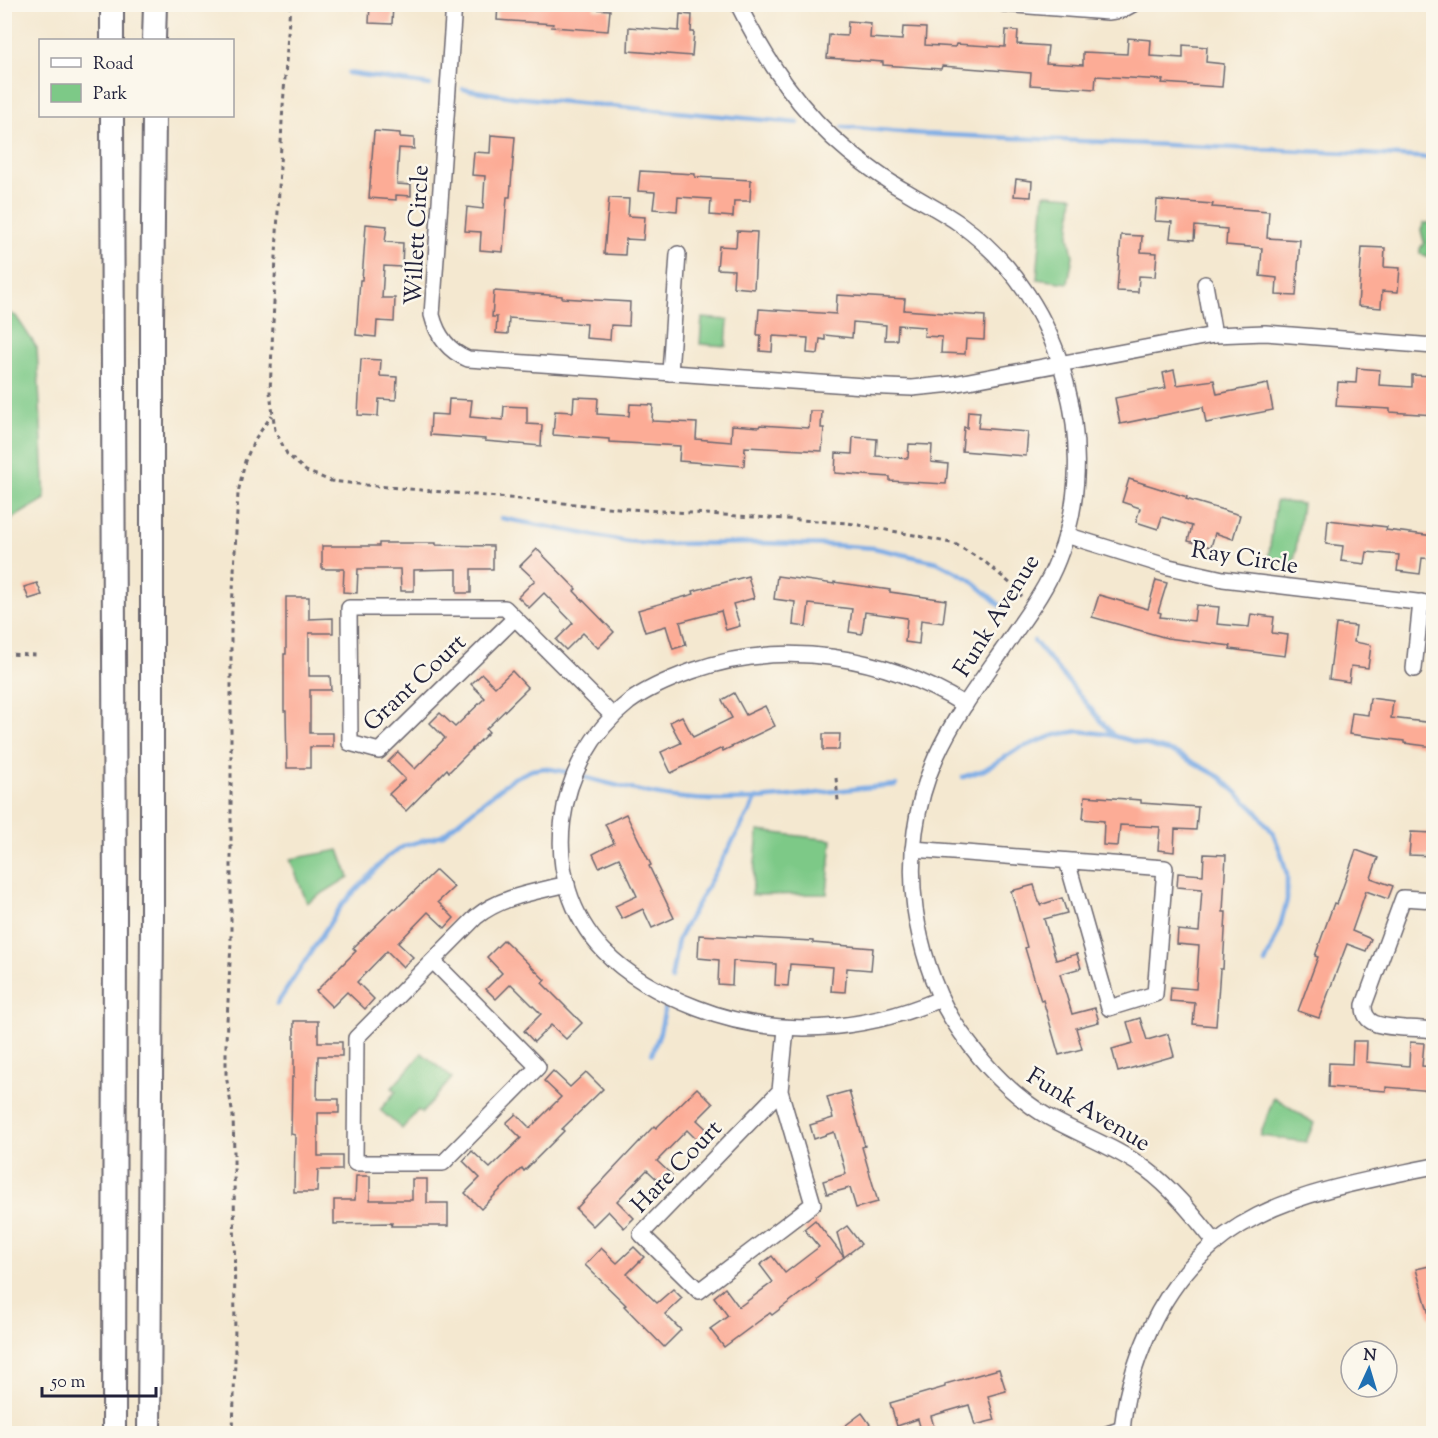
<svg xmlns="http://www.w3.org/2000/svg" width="1438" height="1438" font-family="'Sorts Mill Goudy',serif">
<rect width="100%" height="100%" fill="#fbf7ec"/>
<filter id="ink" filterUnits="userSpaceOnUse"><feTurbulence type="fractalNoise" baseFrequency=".0167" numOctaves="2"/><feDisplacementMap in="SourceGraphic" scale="12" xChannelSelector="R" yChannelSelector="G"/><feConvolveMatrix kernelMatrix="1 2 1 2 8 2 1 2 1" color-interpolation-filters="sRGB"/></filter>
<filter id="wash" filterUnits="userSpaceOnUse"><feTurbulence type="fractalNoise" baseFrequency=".008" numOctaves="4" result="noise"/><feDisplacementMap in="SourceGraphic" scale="24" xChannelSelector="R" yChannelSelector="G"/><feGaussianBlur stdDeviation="1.35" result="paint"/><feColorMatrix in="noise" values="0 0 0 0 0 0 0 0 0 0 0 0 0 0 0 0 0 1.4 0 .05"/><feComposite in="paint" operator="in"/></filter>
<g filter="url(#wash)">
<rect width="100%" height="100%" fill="#f4e8d0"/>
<!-- green -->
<g fill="#7dc987" stroke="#507661" stroke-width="1.5">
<path d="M1044 194 1073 196 1069 236 1073 256 1068 283 1037 279Z"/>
<path d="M1424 223H1433V258L1420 254V249L1424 242 1421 230Z"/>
<path d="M5 311 16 316 37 348 45 499 5 523Z"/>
<path d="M702 318 728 320 726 346 700 344Z"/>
<path d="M1276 501 1302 504 1294 564 1268 561Z"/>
<path d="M758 831 832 840 827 894 752 895Z"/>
<path d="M339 850 349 877 307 903 290 859Z"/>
<path d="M422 1053 452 1078 422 1113 418 1110 402 1129 380 1110 396 1091 392 1088Z"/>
<path d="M1274 1097 1314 1123 1306 1142 1260 1136Z"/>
</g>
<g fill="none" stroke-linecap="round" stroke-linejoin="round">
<!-- stream -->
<g stroke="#7aabe5" stroke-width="4.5">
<path d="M348 73 430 85"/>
<path d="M463 89 513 97 798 123"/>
<path d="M843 127 925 134 1347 153 1434 158"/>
<path d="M501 518 628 542 660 544 761 543 833 545 874 548 937 562 970 579 1003 608"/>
<path d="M1034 641 1113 735"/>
<path d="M580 776C611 784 642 793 673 797 747 807 823 790 896 785"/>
<path d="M963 777 984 770 1018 749 1055 735 1079 731 1107 734 1176 753 1220 777 1256 811 1273 833 1281 853 1287 875V900L1279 930 1265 963"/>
<path d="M671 979 678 940 685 926 757 798"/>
<path d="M277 1004 341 906 386 858 404 846 442 835 512 779 532 770 545 768 572 773"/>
<path d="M652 1054 660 1032 665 1009"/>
</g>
</g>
<g id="blocks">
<!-- building -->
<g fill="#fcac96">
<path d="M370 4H393L392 24 369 23Z"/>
<path d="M498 4H594V9L610 10 608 31 552 27 553 24 497 20Z"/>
<path d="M680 14 692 15 691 32H694L692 56 628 51 629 27 679 31Z"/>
<path d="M848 21 871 23 870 38 902 40 903 27 926 28 925 45 955 47 956 44 1005 47 1006 30 1018 31 1017 44 1048 46 1046 63 1083 65V52L1127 54 1128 38 1151 40 1150 56 1183 58V45L1207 47 1206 62 1224 64 1222 87 1162 83 1163 80 1096 76 1095 89 1030 85 1031 73 942 66 941 69 883 65V62L827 58 829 35 847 36Z"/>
<path d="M374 131 400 133V137L414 138V149L399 148 397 184 411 185V196L396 195V200L369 198Z"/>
<path d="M491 135 515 137 510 197H507L503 252 480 250 481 232 465 231 467 207 483 209 485 176 472 175 474 152 490 153Z"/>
<path d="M640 171 695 174V177L751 180 750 201H734L733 217 710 215 711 199 678 197 677 211 653 209 655 192 638 191Z"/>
<path d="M1016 179 1032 181 1031 197 1014 196Z"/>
<path d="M609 198 629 199 628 216 645 217 643 240 626 239 625 255 604 254Z"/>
<path d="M1157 200 1213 204 1212 207 1269 211 1267 238 1300 240 1296 296 1276 295 1277 278 1260 276 1262 248 1226 245 1227 229 1195 226 1194 240 1170 238 1172 222 1155 221Z"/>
<path d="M366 224 387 226 385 242 403 243 402 267 384 266 382 298H395L394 322 377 321 376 337 356 335 360 280H362Z"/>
<path d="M737 231 757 232 754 289 733 287 734 270 717 269 719 246 736 247Z"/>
<path d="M1121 235 1142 236 1141 252 1157 253 1155 277 1139 276 1138 292 1117 291Z"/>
<path d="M1362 247 1385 248 1384 267 1400 268 1398 292 1382 291 1381 308 1358 306Z"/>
<path d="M494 291 562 296V298L630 302 629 326 611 325 610 340 586 338 587 324 509 318 508 334 496 333 497 317H492Z"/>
<path d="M837 295 905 299 904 310 985 316 984 340 966 339 965 354 941 353 942 337 924 336 925 327 898 325 897 340H885L886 325 853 322 852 338 825 335V340L820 339 818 354 807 353 808 338 773 336 772 352 760 351 761 335H757L759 309 836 314Z"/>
<path d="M361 359 381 360 380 376 397 377 396 400 379 399 378 416 358 415Z"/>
<path d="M1357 368 1380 370 1379 385 1412 387V375L1434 376V415L1390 412V409L1336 406 1338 382 1356 383Z"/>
<path d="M1174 370 1177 385 1214 380 1217 394 1268 384 1273 410 1206 423 1203 407 1120 424 1115 398 1166 388 1163 373Z"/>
<path d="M574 397 598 398 597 414 629 416 630 404 653 405 652 421 697 423 696 439 731 442 732 425 759 427 760 425 809 428 810 411H822L821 428H824L822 451 745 447 744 466 679 461 680 446 609 442V439L553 435 555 411 573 412Z"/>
<path d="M449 399 472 400 470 417 503 420 504 406 527 407V424L542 425 541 446 485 441V439L430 435 431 414 448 415Z"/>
<path d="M968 411 980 412 978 428 1028 432 1026 456 962 451 964 427 967 428Z"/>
<path d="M853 437 877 439 876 456 908 458 909 444 932 445 931 462 948 464 946 484 890 481V477L835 473 836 453 852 454Z"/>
<path d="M1129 479 1187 497 1186 499 1240 515 1233 539 1215 533 1211 547 1188 541 1192 526 1162 517 1158 529 1136 522 1140 508 1122 502Z"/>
<path d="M1328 520 1387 527 1386 530 1434 536V559L1422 558 1420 574 1397 571 1399 555 1367 552 1365 564 1341 561 1343 546 1326 544Z"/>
<path d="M379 543H436V545L493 546V569H471V593H457V569L414 570V591H401L400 569H358L357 593 343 592 344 569H322V546H379Z"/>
<path d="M537 549 576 589 574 591 614 632 598 648 583 633 566 650 556 640 573 623 544 593 529 608 518 597 535 580 520 566Z"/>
<path d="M748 576 754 598 733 604 740 626 726 630 721 611 680 622 686 645 673 649 666 626 645 632 638 610 694 594 693 591Z"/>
<path d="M777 576 834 584V582L890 590V592L946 600 943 623 921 620 919 644 905 642 907 618 865 612 862 634 849 632 852 609 809 604 806 627 793 625 795 602 774 599Z"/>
<path d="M1156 580 1167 583 1158 612 1161 613 1160 617 1194 621 1196 605 1219 607 1217 624 1249 627 1251 614 1274 617 1272 633 1288 635 1285 656 1230 649 1231 646 1167 638 1092 617 1099 595 1148 609Z"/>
<path d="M37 583 42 595 29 599 24 587Z"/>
<path d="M286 597H309V619L333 618V633H309V676H330L331 690H310V733H333V747H310V768H287L286 711H284V654H286Z"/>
<path d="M1336 624 1356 626 1354 642 1371 645 1368 668 1351 666 1349 682 1329 679Z"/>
<path d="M512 671 528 688 486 729 489 732 449 772 447 769 406 811 389 794 405 779 388 762 398 752 415 769 445 738 430 723 440 713 455 727 485 698 471 684 482 674 495 687Z"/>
<path d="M734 693 746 715 765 706 775 726 723 751 722 748 671 773 661 752 681 743 670 722 682 716 693 737 732 718 722 700Z"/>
<path d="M1370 698 1393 701 1391 718 1434 723V747L1404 743V741L1349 734 1352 713 1368 715Z"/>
<path d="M823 734H840L839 750H823Z"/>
<path d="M1085 796 1141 800V803L1198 807 1196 830 1175 829 1174 852 1158 850 1160 827 1120 825 1118 846 1103 845 1104 821 1083 819Z"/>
<path d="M626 814 651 865 649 866 674 918 652 928 643 909 622 919 615 906 637 896 619 858 599 867 593 854 614 843 605 824Z"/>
<path d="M1411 832 1434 833V856L1409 855Z"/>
<path d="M1356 850 1378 858 1371 878 1393 886 1388 899 1366 891 1352 931 1371 939 1366 951 1347 944 1319 1018 1298 1011 1318 957 1315 956 1334 903 1337 904Z"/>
<path d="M1204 854 1226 855 1223 912H1226L1223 969H1220L1216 1026 1193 1024 1195 1003 1170 1001 1171 987 1196 989 1199 946 1177 944 1178 930 1199 932 1202 889 1177 887 1178 873 1203 875Z"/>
<path d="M436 870 454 887 438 902 454 918 445 928 428 912 398 943 413 957 403 967 387 951 357 982 374 999 365 1009 347 992 332 1007 316 991 356 951 353 948 394 908 396 909Z"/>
<path d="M1034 885 1040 905 1062 898 1067 913 1044 919 1056 960 1077 954 1081 968 1060 974 1072 1014 1095 1008 1099 1022 1076 1028 1082 1049 1059 1055 1043 1000 1041 1001 1025 948 1027 947 1011 891Z"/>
<path d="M699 935 813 941V943L873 948 871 970 847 968 845 992 831 991 833 967 790 964 788 986 775 985 776 964 733 961 732 985 718 984 719 960 698 958Z"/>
<path d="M504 940 545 980 542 983 582 1023 566 1039 551 1025 534 1042 524 1031 541 1014 511 984 496 999 486 989 502 973 487 957Z"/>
<path d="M1140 1018 1147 1040 1168 1034 1174 1056 1118 1072 1112 1049 1133 1043 1127 1022Z"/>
<path d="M294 1021H318V1042H342V1056H318L317 1099H339V1113H318V1156H342V1170H318L317 1192H294L295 1135 291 1134 292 1077H294Z"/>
<path d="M1353 1041H1367L1366 1062 1409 1066 1410 1042 1424 1043 1422 1066 1434 1067V1091L1386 1087V1091L1328 1087 1329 1063 1352 1064Z"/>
<path d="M553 1071 570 1087 586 1072 603 1089 562 1129 564 1131 524 1171 522 1168 481 1209 465 1193 480 1178 463 1161 472 1151 490 1168 521 1138 506 1123 516 1114 530 1128 561 1097 544 1081Z"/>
<path d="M697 1088 713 1104 697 1120 715 1137 704 1147 687 1130 657 1161 672 1175 663 1185 647 1170 617 1201 634 1218 624 1228 608 1211 593 1226 576 1209 654 1126 656 1128Z"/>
<path d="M849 1091 865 1146 862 1147 878 1202 856 1208 850 1188 827 1194 823 1181 846 1174 834 1132 814 1139 810 1125 833 1118 827 1097Z"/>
<path d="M356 1176H370V1200H412V1179H427V1203H448V1226H391L392 1223 334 1224V1200H355Z"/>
<path d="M815 1220 844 1257 816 1278 817 1281 772 1315 770 1313 724 1347 710 1329 728 1316 714 1297 725 1288 739 1307 773 1282 760 1265 772 1256 785 1273 819 1247 804 1229Z"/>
<path d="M847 1226 861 1244 844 1257 837 1233Z"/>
<path d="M634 1247 644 1257 627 1274 657 1303 673 1289 682 1298 665 1314 681 1330 664 1347 624 1306 626 1305 585 1265 601 1248 617 1263Z"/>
<path d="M1434 1265V1317L1430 1318 1416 1269Z"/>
<path d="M999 1369 1006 1391 988 1396 995 1420 975 1425 969 1405 931 1416 936 1434H922L918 1419 897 1426 890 1403 945 1387V1384Z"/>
<path d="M862 1413 877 1434H834Z"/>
</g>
</g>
</g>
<g filter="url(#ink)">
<use href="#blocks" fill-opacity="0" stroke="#6c676f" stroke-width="1.5"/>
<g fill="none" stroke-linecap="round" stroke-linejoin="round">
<!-- minor casing -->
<g stroke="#6c676f" stroke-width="18">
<g id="minor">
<path d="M454 4 432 315C437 335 448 351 468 359L864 386 912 388 953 384 1214 335 1265 333 1434 346"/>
<path d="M738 4C766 61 800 112 849 152 868 167 886 181 907 192 925 203 943 212 960 224 1014 263 1050 319 1066 383 1081 439 1081 504 1058 559 1045 593 1022 621 1002 651 978 685 953 719 936 757 915 804 908 858 915 909 920 944 933 989 952 1019 977 1058 1010 1095 1050 1118 1081 1135 1117 1148 1146 1169 1173 1189 1194 1216 1215 1242"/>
<path d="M1004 4 1108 12 1122 10 1133 4"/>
<path d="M1205 284 1214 335"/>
<path d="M670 373 678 254"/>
<path d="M1066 535 1169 567 1223 579 1434 604"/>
<path d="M515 618 379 751 350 743 349 608H505L613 716"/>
<path d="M1414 669 1421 602"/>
<path d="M913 849 1165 868 1155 994 1109 1008 1067 861"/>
<path d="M1434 900 1403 898 1364 1005C1363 1028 1388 1026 1404 1028 1414 1028 1424 1029 1434 1030"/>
<path d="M433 961 538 1067 443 1163H355L356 1038 476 917C502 896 536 892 567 884"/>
<path d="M940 999C863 1032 776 1039 697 1008 663 995 629 977 604 951 535 879 554 761 629 702 648 688 670 679 692 671 783 639 884 655 965 705"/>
<path d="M780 1091 813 1204 699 1291 641 1234 780 1091 786 1029"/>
<path d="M1107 1434 1122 1429"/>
<path d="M1122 1434C1124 1397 1135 1362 1150 1329 1209 1204 1313 1192 1434 1166"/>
</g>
</g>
<!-- highway casing -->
<g stroke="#6c676f" stroke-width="26">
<g id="highway">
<path d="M112 40V4"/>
<path d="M154 40 155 4"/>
<path d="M112 116 115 908 114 1434"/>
<path d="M149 1434 152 912V322L154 116"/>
</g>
</g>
<!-- path -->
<g stroke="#6c676f" stroke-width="3" stroke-dasharray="4.5 4.5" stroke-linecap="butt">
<path d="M290 4 282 121 270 392 275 430 287 454 306 471 331 481 366 485 629 509 848 523 914 535 955 544 985 562 1011 584 1023 598"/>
<path d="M4 654 39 655"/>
<path d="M836 778 838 801"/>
<path d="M233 1434 235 1359 234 1153 233 1116 226 1075V1041L231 942V630L238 493 245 461 255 439 272 415"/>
</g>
<!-- minor -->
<use href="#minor" stroke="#fff" stroke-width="15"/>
<!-- highway -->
<use href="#highway" stroke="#fff" stroke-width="22"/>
</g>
</g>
<g text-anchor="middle" stroke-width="5" stroke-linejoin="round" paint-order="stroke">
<!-- street labels -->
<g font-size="24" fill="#22223b" stroke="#fbf7ec">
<text transform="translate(416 235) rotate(-87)" y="8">Willett Circle</text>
<text transform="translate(1245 557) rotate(9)" y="8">Ray Circle</text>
<text transform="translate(996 615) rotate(-58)" y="8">Funk Avenue</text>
<text transform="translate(414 682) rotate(-43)" y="8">Grant Court</text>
<text transform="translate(1089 1109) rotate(31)" y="8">Funk Avenue</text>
<text transform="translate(676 1166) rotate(-46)" y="8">Hare Court</text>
</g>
</g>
<!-- margin -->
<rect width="1438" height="1438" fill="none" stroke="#fbf7ec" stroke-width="24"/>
<!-- legend -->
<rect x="39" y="39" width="195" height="78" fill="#fbf7ec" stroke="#a4a2a5" stroke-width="1.5"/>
<rect x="51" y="58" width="30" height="9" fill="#ffffff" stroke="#a4a2a5" stroke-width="1.5"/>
<text x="93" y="69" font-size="18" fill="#22223b">Road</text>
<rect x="51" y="84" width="30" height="18" fill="#7dc987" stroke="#a4a2a5" stroke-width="1.5"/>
<text x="93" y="99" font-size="18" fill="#22223b">Park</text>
<!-- north arrow -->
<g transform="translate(1369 1369) rotate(4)"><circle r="28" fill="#fbf7ec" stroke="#a4a2a5" stroke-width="1.5"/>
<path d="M0-4.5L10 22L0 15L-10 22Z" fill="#1f6fb2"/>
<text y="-9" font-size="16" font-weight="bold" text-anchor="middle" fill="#22223b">N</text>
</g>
<!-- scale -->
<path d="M42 1387v9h114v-9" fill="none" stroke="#22223b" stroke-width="3"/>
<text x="51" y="1387" font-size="18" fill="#22223b" stroke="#fbf7ec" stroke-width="4.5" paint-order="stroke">50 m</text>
</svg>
